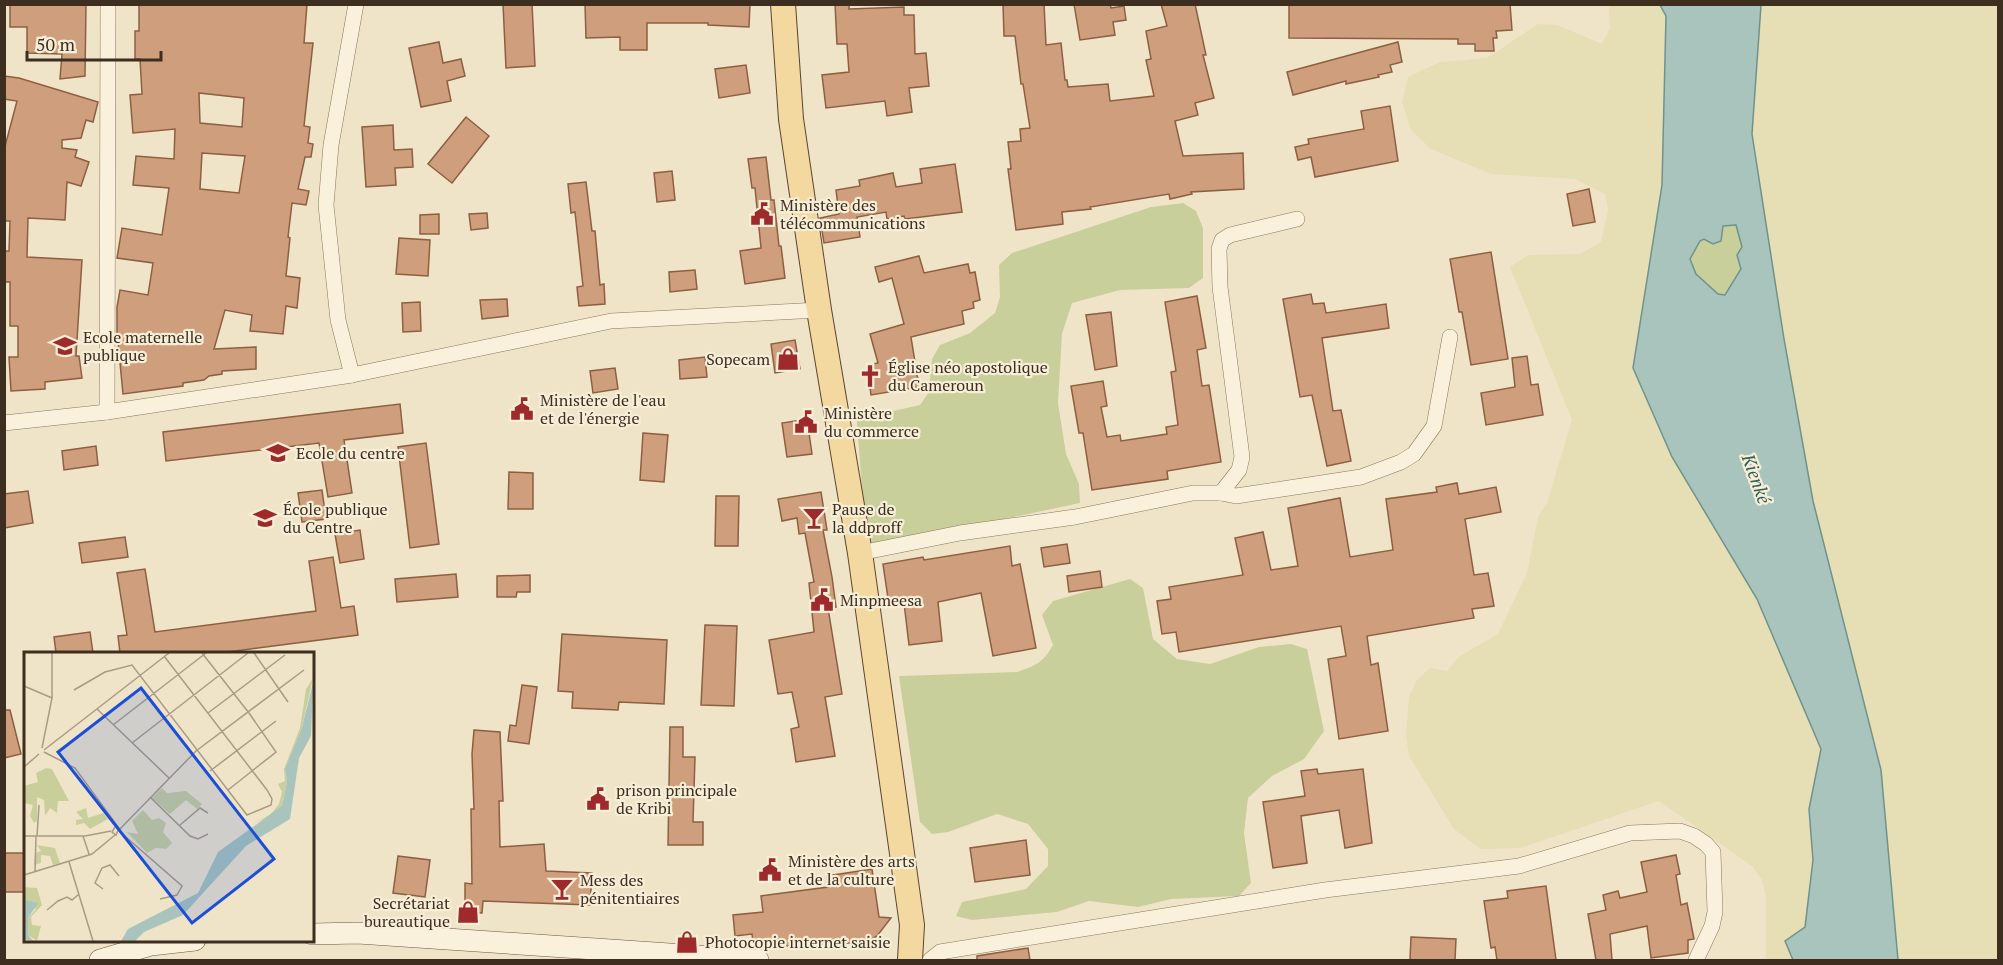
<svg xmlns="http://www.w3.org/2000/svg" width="2003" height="965" font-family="'PT Serif',serif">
<rect width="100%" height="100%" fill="#f0e4c8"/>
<!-- farmland -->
<g fill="#e6deb5">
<path d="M1609 5H1660L1666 16 1662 185 1672 457 1757 599 1821 749 1809 809 1813 860 1805 927 1788 950 1793 960H1766V898L1762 880 1752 866 1659 801 1520 848 1481 849 1454 829 1409 756 1406 736 1409 697 1417 680 1430 668 1447 671 1460 656 1498 634 1527 573 1538 517 1547 503 1572 420 1510 267 1528 255 1580 254 1601 242 1608 210 1605 194 1575 179 1491 174 1431 149 1411 130 1402 102 1408 77 1440 62 1487 58 1538 24 1557 25 1602 44 1610 28Z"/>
<path d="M1761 5H1998V960H1898L1881 770 1813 501 1784 339 1752 134Z"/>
</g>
<!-- green -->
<g fill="#c9cf9b">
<path d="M1183 203 1196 211 1203 228V278L1189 288 1120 290 1072 303 1062 334 1058 403 1066 454 1079 484 1080 503 923 536 872 543 862 489 856 411 889 412 920 405 929 392 932 359 940 345 970 333 995 313 1000 297 999 265 1012 253 1151 207Z"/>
<path d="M1736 225 1742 247 1737 255 1741 269 1724 295 1718 294 1696 274 1690 259 1700 241 1721 236 1723 226Z"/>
<path d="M1130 579 1143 588 1153 639 1177 659 1210 664 1259 647 1291 644 1307 649 1324 731 1304 759 1272 776 1248 798 1244 833 1251 883 1239 896 1171 899 1138 907 1089 901 1057 912 972 920 956 916 962 902 1026 889 1048 866V849L1028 824 997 814 948 832 932 834 920 822 899 676 1017 672C1035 666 1043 663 1053 645L1042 615 1053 601Z"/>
</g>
<!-- water -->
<path fill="#a9c4bc" stroke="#6f938a" stroke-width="1.5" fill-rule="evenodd" d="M1660 5H1761L1752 134 1784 339 1813 501 1881 770 1898 960H1793L1785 941 1805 927 1813 860 1809 809 1821 749 1757 599 1672 457 1633 368 1662 185 1666 16ZM1736 225 1742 247 1737 255 1741 269 1725 295 1718 294 1696 274 1690 259 1700 241 1704 239 1713 244 1721 241 1723 226Z"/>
<!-- building -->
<g fill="#cf9f7d" stroke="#8d5f41" stroke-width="1.5" fill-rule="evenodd">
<path d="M10 4H86L85 76 60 79 62 54 27 53V27H10Z"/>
<path d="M139 4H307L304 43H313L304 126 310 127 308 143 313 144 311 157H305L298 189 309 191 306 205 292 203 288 237 290 238 286 276 300 278 297 308 286 306 283 334 250 331 252 315 225 310 214 349 256 347V369L222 371V374L209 376 204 380 183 383V386L123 394 117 332V307L120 290 148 295 153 263 117 258 122 228 162 235 169 188 133 185 136 156 174 159 175 129 133 133 130 95 142 94 140 59H135V31H139ZM199 93 244 98 242 127 200 123ZM202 153 245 156 239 193 200 189Z"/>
<path d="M503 4H532L535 66 506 68Z"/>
<path d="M585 4H750L749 27 708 25V23H647V50H620V37L586 38Z"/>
<path d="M835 4H849V9L904 7V15H914L915 54 926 53 929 86 909 88 912 112 887 116 885 101 826 108 822 75 849 72 847 44H837Z"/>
<path d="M1003 4H1044L1046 45 1061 43 1065 80H1067L1068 87 1108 84 1110 101 1154 96 1146 60 1151 59 1146 31 1167 26 1161 4H1195L1206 55H1203L1214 98 1195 103 1198 115 1175 121 1183 156 1243 153 1244 189 1191 192 1192 194 1170 199 1169 194 1090 207 1091 209 1062 212 1063 224 1016 230 1008 169H1011L1008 142 1021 141 1020 129 1030 128 1023 84H1021L1015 36H1004Z"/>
<path d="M1074 4H1110L1111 8 1124 6 1126 20 1113 22 1115 35 1080 40Z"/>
<path d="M1289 4H1510L1512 30 1496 31 1497 38H1493L1494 51H1475V44H1458V39L1289 38Z"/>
<path d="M439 42 443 63 461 59 465 76 447 81 451 101 421 107 409 48Z"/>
<path d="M1398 42 1402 62 1390 65 1392 72 1378 75 1379 77 1346 84V81L1293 95 1287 72Z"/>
<path d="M746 65 750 93 719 98 715 69Z"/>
<path d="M4 76 19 78 98 102 93 122 86 120 81 138 62 140V148L77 150 75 157 89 162 81 186 67 182 65 220 28 218 27 257 82 260 76 356H79L82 378 45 382V389L11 391 9 357H18V326H10V282H4V251H9L10 221H4V150L17 101 4 99Z"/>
<path d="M1390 106 1398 161 1315 177 1311 157 1298 160 1295 147 1309 144 1308 139 1364 129 1361 111Z"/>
<path d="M466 117 489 136 452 183 428 164Z"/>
<path d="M393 125 394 150 412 149 413 167 395 168 396 185 366 187 362 127Z"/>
<path d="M766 157 771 200H774L779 246H781L785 278 745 284 740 251 761 248 755 188H752L748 159Z"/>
<path d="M955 164 962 212 905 219 904 216 887 219 886 212 857 217 860 237 824 243 820 218 839 214 836 190 860 186 859 180 893 173 896 187 922 183 920 169Z"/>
<path d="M672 171 675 200 657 202 654 173Z"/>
<path d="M586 182 592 231H595L600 285 604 284 605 304 579 306 577 287 583 286 575 212 571 213 568 184Z"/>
<path d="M1589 189 1595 222 1573 226 1567 194Z"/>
<path d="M487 213 488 228 471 230 469 214Z"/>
<path d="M439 214V234H420V215Z"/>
<path d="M399 238 430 240 428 276 396 274Z"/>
<path d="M1491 252 1508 359 1471 365 1462 312H1459L1450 259Z"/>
<path d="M919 256 924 273 968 264 970 273 975 272 980 300 973 302 974 308 962 311 964 324 911 337 919 387 871 395 867 365 878 363 870 334 904 324 892 278 879 282 875 267Z"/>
<path d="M695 270 697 289 670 292 669 272Z"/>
<path d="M1311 294 1313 304 1324 303 1326 313 1386 304 1389 328 1322 338 1333 411 1341 410 1351 461 1327 466 1312 395 1300 397 1283 299Z"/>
<path d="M1197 296 1206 348 1197 350 1202 386 1209 385 1221 462 1167 471 1168 479 1092 490 1083 433H1079L1071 386 1103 381 1107 406 1101 407 1107 437 1120 435 1121 441 1167 434 1166 427 1178 425 1171 372 1176 371 1165 302Z"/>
<path d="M507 299 508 316 482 319 480 300Z"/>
<path d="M420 302 421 331 403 332 402 303Z"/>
<path d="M1111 312 1117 366 1095 370 1086 315Z"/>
<path d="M795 340 800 369 775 373 771 344Z"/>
<path d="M1527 356 1531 385 1538 384 1543 415 1486 425 1481 393 1515 387 1512 358Z"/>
<path d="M705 357 707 377 680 379 679 360Z"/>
<path d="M615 368 618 389 593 393 590 371Z"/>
<path d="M400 404 403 433 344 440 352 493 328 497 319 443 166 461 163 432Z"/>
<path d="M807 419 812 454 787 457 782 423Z"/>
<path d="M643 433 668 435 664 482 640 480Z"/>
<path d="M426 443 439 544 410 548 398 447Z"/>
<path d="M96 446 98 465 64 470 62 451Z"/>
<path d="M509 472 533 473V509H508Z"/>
<path d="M1457 483 1459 494 1496 487 1501 512 1465 519 1474 575 1488 573 1494 606 1472 609 1474 618 1367 636 1371 665 1378 663 1388 731 1339 739 1328 659 1346 656 1341 626 1179 652 1176 632 1162 634 1157 601 1171 599 1169 587 1243 575 1235 538 1263 532 1271 570 1298 566 1288 508 1340 498 1350 557 1393 550 1386 499 1437 492 1436 487Z"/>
<path d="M322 490 326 519 302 522 298 493Z"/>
<path d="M28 491 33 523 4 528V494Z"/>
<path d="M821 492 827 530H823L832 577 836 607 828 608 842 694 825 697 835 756 796 762 791 729 799 727 792 692 778 694 769 640 814 632 809 583 814 582 805 533 799 534 797 518 782 521 778 499Z"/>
<path d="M716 496H739L738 546H715Z"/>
<path d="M360 530 364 559 340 563 335 534Z"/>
<path d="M125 537 128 557 82 563 79 543Z"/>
<path d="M1067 544 1070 563 1044 567 1041 548Z"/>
<path d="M1010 546 1012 566 1020 564 1036 648 993 656 981 593 938 602 942 641 909 645 904 603 889 605 883 564 923 557 924 560Z"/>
<path d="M333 557 341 608 354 606 358 635 220 653H120L118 636 127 635 117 573 145 569 155 632 316 611 309 561Z"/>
<path d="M1100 571 1102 587 1069 592 1067 576Z"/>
<path d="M456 574 458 597 397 602 395 579Z"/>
<path d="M530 575V592H517L516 597H497V576Z"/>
<path d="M705 625 737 626 734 706 701 705Z"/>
<path d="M90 632 93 653H56L54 637Z"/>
<path d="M562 634 667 640 664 704 619 702 618 710 572 708 573 692 558 691Z"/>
<path d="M522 685 537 687 529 744 508 741 510 725 516 726Z"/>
<path d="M4 710H10L21 754 4 758Z"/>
<path d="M670 727H683V757H695L693 822H703V845H668Z"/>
<path d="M474 730 500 732 503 801H499L500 847 544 844 546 871 592 873 590 905 483 901 482 913 465 912V883L472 884 471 809H474L472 754Z"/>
<path d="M1317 769 1318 774 1363 769 1372 843 1345 848 1339 810 1301 816 1307 863 1273 868 1263 802 1305 796 1301 771Z"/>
<path d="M1026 840 1030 875 975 882 970 848Z"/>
<rect x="4" y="853" width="22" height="39"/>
<path d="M1676 855 1680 874 1676 875 1681 905 1687 903 1694 939 1688 940V953L1651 958 1647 926 1610 934 1612 960H1596L1588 914 1606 910 1603 895 1618 891 1620 898 1647 892 1641 862Z"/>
<path d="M398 856 430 860 425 897 393 893Z"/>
<path d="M872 869 879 917 891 918 877 936 867 942 768 947 767 942 753 943 752 934 735 936 733 915 763 912 761 896 828 887 827 876Z"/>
<path d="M1546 886 1556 960H1497L1495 947 1491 948 1484 901 1508 898 1507 891Z"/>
<path d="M1411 937 1456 939 1455 960H1410Z"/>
<path d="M1028 948 1030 960H977V956Z"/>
</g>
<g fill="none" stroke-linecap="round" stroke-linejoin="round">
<!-- street casing -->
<g stroke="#8d765c" stroke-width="16">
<g id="street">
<path d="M352 375 338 320 326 205 331 145 356 4"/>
<path d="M107 412 108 4"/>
<path d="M4 423 107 412 352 375 611 321 819 310"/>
<path d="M1221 493 1239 470 1242 457 1220 287 1219 249 1222 240 1230 235 1297 219"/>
<path d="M860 553 960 533 1075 517 1193 493H1221L1236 496 1361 477 1401 462 1414 454 1434 426 1450 337"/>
<path d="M930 960 940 952 1325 890 1519 866 1630 833 1680 831 1694 836 1706 844 1713 852 1715 912 1712 926 1696 960"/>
</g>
</g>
<!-- secondary casing -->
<g stroke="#6f573f" stroke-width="22">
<g id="secondary">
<path d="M312 934 358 933 758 960"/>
<path d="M100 960 151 945 195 940"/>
</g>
</g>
<!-- primary casing -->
<g stroke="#5b4430" stroke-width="26">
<path id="primary" d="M783 4 791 119 819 310 860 553 912 925 910 960"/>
</g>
<!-- street -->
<use href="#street" stroke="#faf1dc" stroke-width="15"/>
<!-- secondary -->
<use href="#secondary" stroke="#faf1dc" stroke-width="21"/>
<!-- primary -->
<use href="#primary" stroke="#f3d9a0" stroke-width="24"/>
</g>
<!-- icons -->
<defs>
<g id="civic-bare" transform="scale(1.8)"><path d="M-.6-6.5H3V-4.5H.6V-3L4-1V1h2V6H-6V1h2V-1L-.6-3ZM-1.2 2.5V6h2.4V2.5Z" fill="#9e2a2b" stroke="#f7eed8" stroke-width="2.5" paint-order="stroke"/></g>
<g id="school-bare" transform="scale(1.8)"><path d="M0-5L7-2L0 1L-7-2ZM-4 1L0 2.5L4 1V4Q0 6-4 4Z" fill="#9e2a2b" stroke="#f7eed8" stroke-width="2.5" paint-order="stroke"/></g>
<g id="shop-bare" transform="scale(1.8)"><path d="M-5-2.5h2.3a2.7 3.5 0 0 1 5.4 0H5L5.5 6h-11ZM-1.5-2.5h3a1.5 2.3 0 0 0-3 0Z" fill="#9e2a2b" stroke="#f7eed8" stroke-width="2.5" paint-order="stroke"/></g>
<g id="church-bare" transform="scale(1.8)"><path d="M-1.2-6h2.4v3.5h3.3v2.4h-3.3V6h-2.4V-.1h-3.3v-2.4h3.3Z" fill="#9e2a2b" stroke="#f7eed8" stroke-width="2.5" paint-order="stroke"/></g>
<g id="bar-bare" transform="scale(1.8)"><path d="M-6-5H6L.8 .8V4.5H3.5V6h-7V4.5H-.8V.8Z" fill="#9e2a2b" stroke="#f7eed8" stroke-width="2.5" paint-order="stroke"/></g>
</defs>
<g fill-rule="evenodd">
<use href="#civic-bare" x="762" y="214"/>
<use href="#school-bare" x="65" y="346"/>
<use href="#shop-bare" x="788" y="359"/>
<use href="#church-bare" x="870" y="376"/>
<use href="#civic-bare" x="522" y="409"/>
<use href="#civic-bare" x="806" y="422"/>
<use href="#school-bare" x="278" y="453"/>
<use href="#school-bare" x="265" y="518"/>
<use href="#bar-bare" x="814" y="518"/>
<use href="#civic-bare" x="822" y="600"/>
<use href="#civic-bare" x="598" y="799"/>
<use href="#civic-bare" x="770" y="870"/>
<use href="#bar-bare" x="562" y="889"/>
<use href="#shop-bare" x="468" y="912"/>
<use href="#shop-bare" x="687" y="942"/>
</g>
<g text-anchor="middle" stroke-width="4.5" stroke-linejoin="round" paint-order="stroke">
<!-- poi labels -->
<g font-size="16" fill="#3d2e20" stroke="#f7eed8" text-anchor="start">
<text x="780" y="211">Ministère des<tspan x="780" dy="18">télécommunications</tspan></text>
<text x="83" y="343">Ecole maternelle<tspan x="83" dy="18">publique</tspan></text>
<text x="770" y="365" text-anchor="end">Sopecam</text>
<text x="888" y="373">Église néo apostolique<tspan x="888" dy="18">du Cameroun</tspan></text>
<text x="540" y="406">Ministère de l'eau<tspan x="540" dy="18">et de l'énergie</tspan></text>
<text x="824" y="419">Ministère<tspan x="824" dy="18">du commerce</tspan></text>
<text x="296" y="459">Ecole du centre</text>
<text x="283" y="515">École publique<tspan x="283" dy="18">du Centre</tspan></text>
<text x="832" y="515">Pause de<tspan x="832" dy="18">la ddproff</tspan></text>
<text x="840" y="606">Minpmeesa</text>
<text x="616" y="796">prison principale<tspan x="616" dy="18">de Kribi</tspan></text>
<text x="788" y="867">Ministère des arts<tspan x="788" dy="18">et de la culture</tspan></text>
<text x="580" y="886">Mess des<tspan x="580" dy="18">pénitentiaires</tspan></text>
<text x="450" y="909" text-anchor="end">Secrétariat<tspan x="450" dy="18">bureautique</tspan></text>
<text x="705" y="948">Photocopie internet saisie</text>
</g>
<!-- water labels -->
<g font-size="18" font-style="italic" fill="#2f5d5a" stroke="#f7eed8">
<text transform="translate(1756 479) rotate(70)" y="6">Kienké</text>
</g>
</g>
<!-- overview -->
<g transform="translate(24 652)">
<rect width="290" height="290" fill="#f0e4c8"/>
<path d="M289 26 278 75 261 117 263 130 258 154 252 161 229 172 247 162 255 152 258 140 254 132 261 129 260 117 276 76 282 37ZM22 116 28 117 45 149H34L33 161 26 156 21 164 20 148 13 145V169L10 171 6 164 9 153 0 151V134L14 130 12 121ZM138 136 143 141 162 139 178 152 173 157 162 148 146 162 128 146ZM62 156 64 166 79 161 84 167 66 177 60 171 52 173V168L59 167 52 160ZM119 158 128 168 135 166 142 171 139 180 148 191 142 197 132 196 123 201 103 180 114 182 108 169ZM13 193 31 196 36 211 29 213 26 204 17 203V211L10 213 11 201 17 199ZM0 235 13 236 18 253 7 265 8 273 17 274 13 289 4 283V266L12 257 0 248Z" fill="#c9cf9b"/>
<path d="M289 31 287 84 275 106 266 167 222 194 159 263 120 280 111 289H97L104 277 174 241 194 200 258 154 263 130 261 117 278 75ZM0 248 14 251 4 266V283L9 289 0 287Z" fill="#a9c4bc"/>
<path fill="none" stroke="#a89b85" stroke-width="1.5" d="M178 1 225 61M230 1 264 50M0 34 28 46M50 38 81 20 108 13 223 163 247 153 248 147 243 138 140 4M73 57 145 126M184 61 261 3M89 73 182 1M108 91 224 1M18 96 28 46V1M20 98 145 1M20 100 51 116 95 176 92 183 88 180 91 175M0 115 15 102M186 119 252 69M204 138 252 100 225 61M127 146 166 184 174 187 184 182M156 173 176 156 184 161M95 178 172 99 280 18M95 179 158 234 153 243 136 247M0 184H61L87 179M13 184 15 153M59 184 65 202M45 210 69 289M11 220 12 184M0 223 68 202 91 183M79 237 71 231 78 216 86 213 95 224M23 258 34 249 43 245 48 248 55 242"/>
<path fill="#1d4ed8" fill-opacity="0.15" stroke="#1d4ed8" stroke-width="3" d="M117 36 250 207 168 271 34 100Z"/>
<rect width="290" height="290" fill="none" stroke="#3d2e20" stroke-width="3"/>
</g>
<!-- border -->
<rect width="2003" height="965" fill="none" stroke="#3d2e20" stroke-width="12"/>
<!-- scale -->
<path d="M27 51v9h134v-9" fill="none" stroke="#3d2e20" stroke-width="3"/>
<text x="36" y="51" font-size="18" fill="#3d2e20" stroke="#f7eed8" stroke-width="4.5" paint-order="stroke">50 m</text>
</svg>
